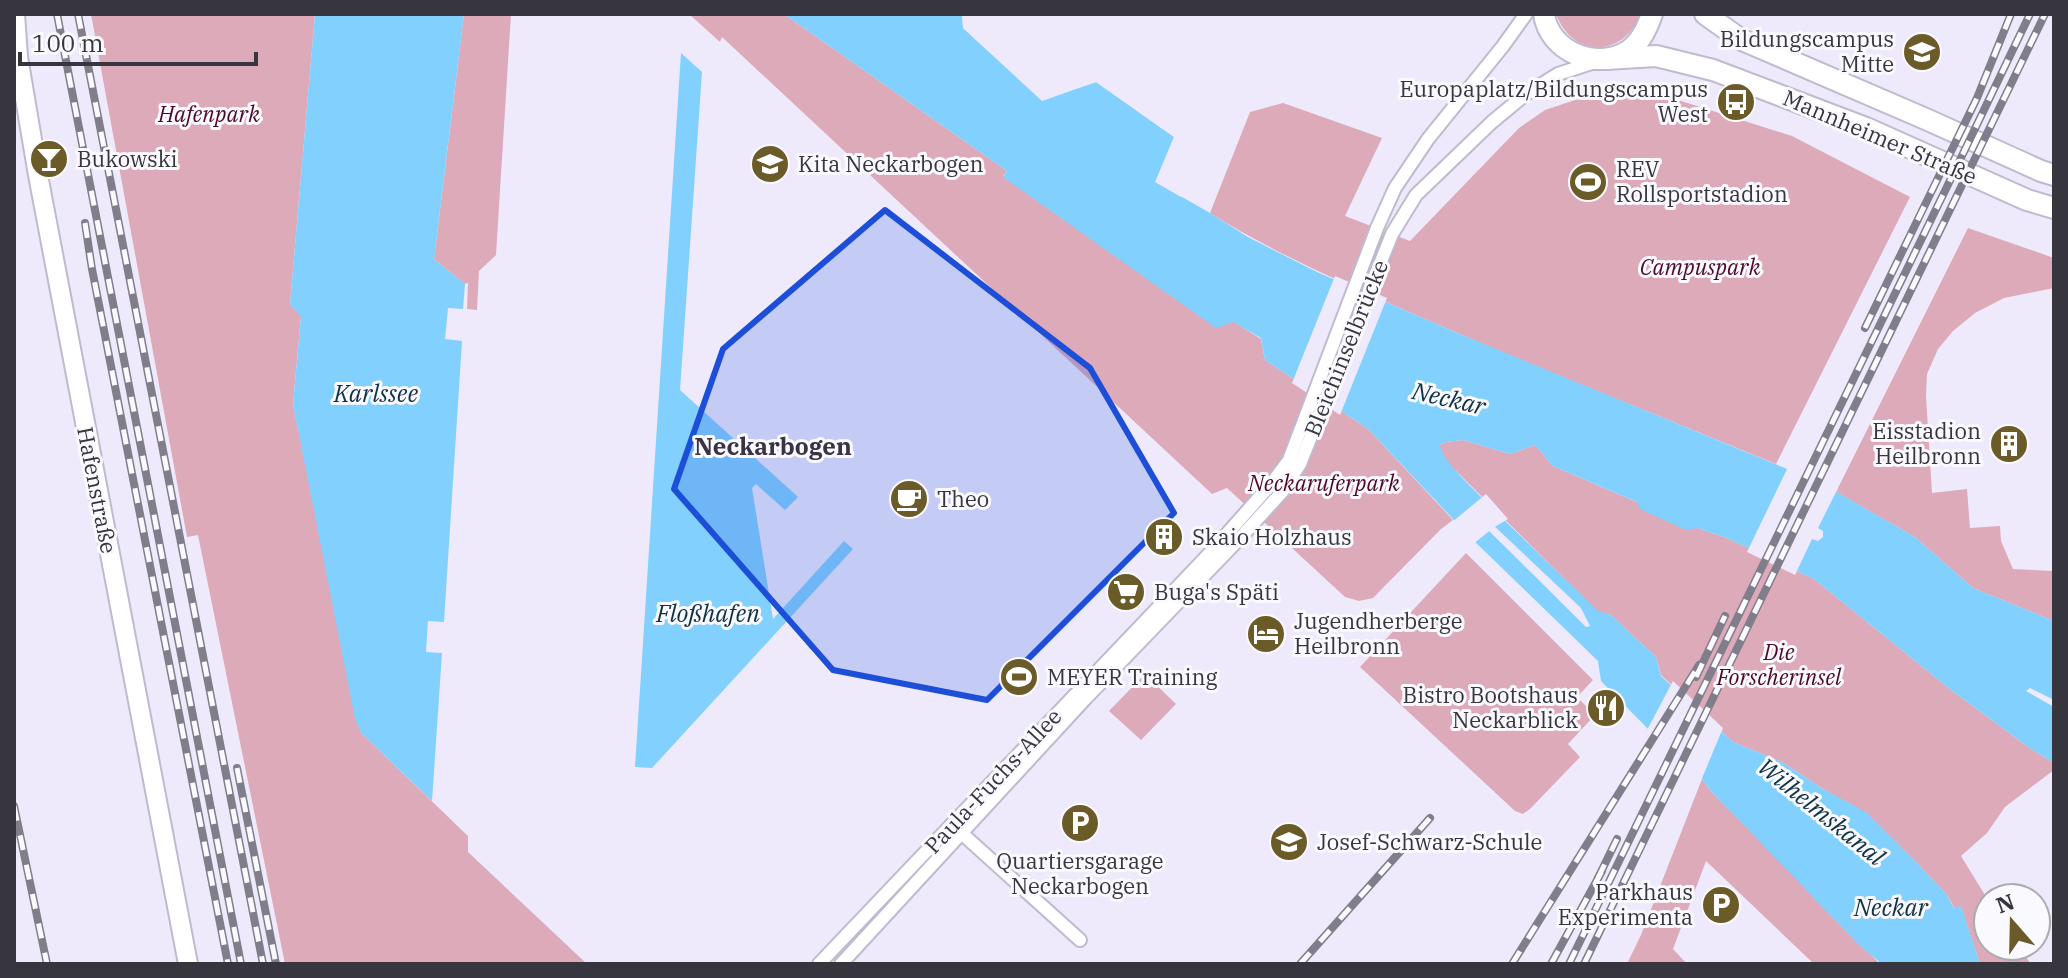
<svg xmlns="http://www.w3.org/2000/svg" width="2068" height="978" font-family="'IBM Plex Serif',serif">
<rect width="100%" height="100%" fill="#eeeafc"/>
<!-- green -->
<g fill="#ddaab9">
<path d="M91 14H315L290 304 301 316 293 404 361 733 468 836V852L587 964H285L198 535 187 537Z"/>
<path d="M464 14H511L496 255 479 271 477 310 467 309 468 283 465 284 434 259Z"/>
<path d="M689 14H784L1007 171 1003 176 1261 339 1265 360 1368 429 1453 520 1441 529 1373 598 1359 601 1345 597 1227 488 1212 494 722 37 720 42Z"/>
<path d="M1556 14H1641C1623 58 1573 59 1556 14Z"/>
<path d="M1640 88 1792 136 1910 197 1776 464C1651 412 1524 363 1400 308 1333 278 1272 252 1210 213L1250 112 1283 103 1382 138 1345 216 1410 241 1519 128 1545 110 1575 100Z"/>
<path d="M1968 228 2054 258V288L2004 298 1975 313 1953 331 1938 349 1927 374 1926 396 1932 493 1967 489 1970 528 2000 526 2001 541 2013 569 2054 571V621L1973 588 1915 537 1836 492Z"/>
<path d="M1463 440 1510 454 1535 445 1553 466 1697 528 1727 538 1814 579 1951 690 2031 749 2054 763V770L2005 807 1987 833 1961 856 1988 900V946H2018L2031 964H1980L1961 907 1955 909 1947 895 1919 865 1866 813 1823 789 1782 762 1733 742 1661 675 1656 657 1611 615 1598 612 1450 465 1440 450V445L1446 442Z"/>
<path d="M1466 553 1593 680 1577 697 1595 715 1568 744 1580 757 1530 809 1523 814 1515 811 1360 667Z"/>
<path d="M1145 674 1176 704 1141 740 1109 711Z"/>
<path d="M1702 779 1710 790 1880 964H1814L1706 861 1673 949 1687 964H1627L1641 935Z"/>
</g>
<!-- water -->
<g fill="#82d0fe" fill-rule="evenodd">
<path d="M315 14H464L434 259 465 284 463 309 448 308 445 339 462 341 444 622 428 621 426 652 442 653 432 801 361 733 355 719 293 404 301 317 290 304Z"/>
<path d="M784 14H962L963 28 1042 100 1096 82 1174 137 1156 182 1210 213 1248 237 1317 272 1455 332 1821 483 1915 537 1973 588 2054 621V700L2030 688 2026 691 2054 707V763L2031 749 1951 690 1814 579 1727 538 1697 528 1686 530 1640 509 1637 502 1553 466 1535 445 1510 454 1463 440 1446 442 1440 445C1442 463 1484 498 1498 514L1598 611 1611 615 1656 657 1661 676 1733 742 1782 762 1823 789 1866 812 1919 865 1947 895 1954 908 1961 906 1980 964H1882L1859 945 1710 790 1702 779 1648 729 1601 681 1598 661 1470 537 1368 429 1265 360 1261 338 1233 322 1216 328 1003 177 1007 171ZM1491 523 1581 608 1590 626 1586 627 1485 527Z"/>
<path d="M681 53 702 72 680 390 798 497 785 510 756 484 752 488 773 619 844 541 853 549 652 768 635 767Z"/>
</g>
<!-- pier -->
<g fill="#eeeafc">
<path d="M962 14H966V26L1043 96 1097 78 1177 134 1178 139 1160 181 1183 194 1181 197 1155 182 1174 137 1096 82 1042 101 963 28Z"/>
<path d="M1335 276 1387 298 1340 415 1292 383Z"/>
<path d="M1789 465 1838 488 1818 528 1823 531V537L1818 541 1812 539 1795 575 1747 552Z"/>
<path d="M1486 494 1508 519 1493 528 1472 545 1451 523Z"/>
<path d="M1673 681 1723 728 1700 783 1646 732Z"/>
</g>
<g fill="none" stroke-linecap="round" stroke-linejoin="round">
<!-- minor casing -->
<g stroke="#bfbacf" stroke-width="16">
<g id="minor">
<path d="M957 829 1080 940"/>
<path d="M819 964 1210 553 1272 483 1289 460 1377 228 1395 188 1428 139 1503 46 1526 14"/>
<path d="M841 964 1085 699 1241 537 1282 492 1300 464 1392 234 1416 195 1492 122 1526 94 1558 74 1595 62"/>
</g>
</g>
<!-- secondary casing -->
<g stroke="#bfbacf" stroke-width="22">
<path id="secondary" d="M15 14 18 57 38 175 188 964"/>
</g>
<!-- primary casing -->
<g stroke="#bfbacf" stroke-width="24">
<g id="primary">
<path d="M1544 14C1549 52 1597 71 1628 51 1641 42 1647 28 1652 14"/>
<path d="M1705 14 1740 39 1928 120 2041 171 2054 175"/>
<path d="M1606 59 1656 56 1713 70 1866 128 2027 200 2054 208"/>
</g>
</g>
<!-- minor -->
<use href="#minor" stroke="#fff" stroke-width="12"/>
<!-- secondary -->
<use href="#secondary" stroke="#fff" stroke-width="18"/>
<!-- primary -->
<use href="#primary" stroke="#fff" stroke-width="20"/>
<!-- rail casing -->
<g stroke="#817e8b" stroke-width="8">
<g id="rail">
<path d="M57 14 241 964"/>
<path d="M78 14 263 964"/>
<path d="M85 223 92 269 228 964"/>
<path d="M1865 328 1977 98 2011 14"/>
<path d="M1696 677 1725 616"/>
<path d="M237 768 276 964"/>
<path d="M14 806 47 964"/>
<path d="M1598 878 1617 839"/>
<path d="M1300 964 1430 818"/>
<path d="M1512 964 1699 665"/>
<path d="M1551 964 1602 871"/>
<path d="M1569 964 1959 162 2030 14"/>
<path d="M1584 964 2045 14"/>
</g>
</g>
<!-- rail -->
<use href="#rail" stroke="#faf9fe" stroke-width="5" stroke-dasharray="15" stroke-linecap="butt"/>
</g>
<!-- marked area -->
<path fill="#1d4ed8" fill-opacity="0.2" stroke="#1d4ed8" stroke-width="6" stroke-linejoin="round" d="M885 210 1090 368 1174 513 987 700 833 670 674 489 723 349Z"/>
<!-- icons -->
<defs>
<g id="university-disc" transform="scale(2)"><circle r="9.5" fill="#6b5b28" stroke="#faf9fe"/><path d="M0-5L7-2L0 1L-7-2ZM-4 1L0 2.5L4 1V4Q0 6-4 4Z" fill="#fff"/></g>
<g id="bus-disc" transform="scale(2)"><circle r="9.5" fill="#6b5b28" stroke="#faf9fe"/><path d="M-5-6H5V4H4V6H2V4H-2V6H-4V4H-5ZM-3.5-4V0h7V-4ZM-3.5 1.2v1.5H-2V1.2ZM2 1.2v1.5H3.5V1.2Z" fill="#fff"/></g>
<g id="bar-disc" transform="scale(2)"><circle r="9.5" fill="#6b5b28" stroke="#faf9fe"/><path d="M-6-5H6L.8 .8V4.5H3.5V6h-7V4.5H-.8V.8Z" fill="#fff"/></g>
<g id="school-disc" transform="scale(2)"><circle r="9.5" fill="#6b5b28" stroke="#faf9fe"/><path d="M0-5L7-2L0 1L-7-2ZM-4 1L0 2.5L4 1V4Q0 6-4 4Z" fill="#fff"/></g>
<g id="stadium-disc" transform="scale(2)"><circle r="9.5" fill="#6b5b28" stroke="#faf9fe"/><path d="M0-5a6.5 5 0 1 0 0 10a6.5 5 0 1 0 0-10ZM-3.5-1.8h7v3.6h-7Z" fill="#fff"/></g>
<g id="building-disc" transform="scale(2)"><circle r="9.5" fill="#6b5b28" stroke="#faf9fe"/><path d="M-4-6H4V6H1V3H-1V6H-4ZM-2.5-4.3h1.7v1.8h-1.7ZM.8-4.3h1.7v1.8H.8ZM-2.5-1h1.7V.8h-1.7ZM.8-1h1.7V.8H.8Z" fill="#fff"/></g>
<g id="cafe-disc" transform="scale(2)"><circle r="9.5" fill="#6b5b28" stroke="#faf9fe"/><path d="M-5.5-4.5H6V0H3Q3 3.5 0 3.5H-2.5Q-5.5 3.5-5.5 0ZM3-3.2v2h1.7v-2ZM-6 4.5H4V6H-6Z" fill="#fff"/></g>
<g id="supermarket-disc" transform="scale(2)"><circle r="9.5" fill="#6b5b28" stroke="#faf9fe"/><path d="M-6-5.5h2.5l.6 2H6L4.5 2H-2.5L-4.4-4H-6ZM-1.5 3.2a1.3 1.3 0 1 0 .1 0ZM3 3.2a1.3 1.3 0 1 0 .1 0Z" fill="#fff"/></g>
<g id="hotel-disc" transform="scale(2)"><circle r="9.5" fill="#6b5b28" stroke="#faf9fe"/><path d="M-6-4.5h1.5V1H6V5H4.5V3h-9V5H-6ZM-4 0a1.8 1.8 0 1 1 3.6 0ZM.5 0V-2.5h3Q6-2.5 6 0Z" fill="#fff"/></g>
<g id="restaurant-disc" transform="scale(2)"><circle r="9.5" fill="#6b5b28" stroke="#faf9fe"/><path d="M-5-6h1v4h1v-4h1v4h1v-4h1v5L-1.5 .5V6h-2V.5L-5-1ZM5-6V6H3V1.5H1.5Q1.5-4 5-6Z" fill="#fff"/></g>
<g id="parking-disc" transform="scale(2)"><circle r="9.5" fill="#6b5b28" stroke="#faf9fe"/><path d="M-3.5-5.5H1a3.5 3.5 0 0 1 0 7H-1V5.5H-3.5ZM-1-3.4V-.6H.8a1.4 1.4 0 0 0 0-2.8Z" fill="#fff"/></g>
</defs>
<g fill-rule="evenodd">
<use href="#university-disc" x="1922" y="52"/>
<use href="#bus-disc" x="1736" y="102"/>
<use href="#bar-disc" x="49" y="159"/>
<use href="#school-disc" x="770" y="164"/>
<use href="#stadium-disc" x="1588" y="182"/>
<use href="#building-disc" x="2009" y="444"/>
<use href="#cafe-disc" x="909" y="499"/>
<use href="#building-disc" x="1164" y="537"/>
<use href="#supermarket-disc" x="1126" y="592"/>
<use href="#hotel-disc" x="1266" y="634"/>
<use href="#stadium-disc" x="1019" y="677"/>
<use href="#restaurant-disc" x="1606" y="708"/>
<use href="#parking-disc" x="1080" y="823"/>
<use href="#school-disc" x="1289" y="842"/>
<use href="#parking-disc" x="1721" y="905"/>
</g>
<g text-anchor="middle" stroke-width="6" stroke-linejoin="round" paint-order="stroke">
<!-- poi labels -->
<g font-size="22" fill="#37353e" stroke="#faf9fe" text-anchor="start">
<text x="1894" y="47" text-anchor="end">Bildungscampus<tspan x="1894" dy="25">Mitte</tspan></text>
<text x="1708" y="97" text-anchor="end">Europaplatz/Bildungscampus<tspan x="1708" dy="25">West</tspan></text>
<text x="77" y="167">Bukowski</text>
<text x="798" y="172">Kita Neckarbogen</text>
<text x="1616" y="177">REV<tspan x="1616" dy="25">Rollsportstadion</tspan></text>
<text x="1981" y="439" text-anchor="end">Eisstadion<tspan x="1981" dy="25">Heilbronn</tspan></text>
<text x="937" y="507">Theo</text>
<text x="1192" y="545">Skaio Holzhaus</text>
<text x="1154" y="600">Buga's Späti</text>
<text x="1294" y="629">Jugendherberge<tspan x="1294" dy="25">Heilbronn</tspan></text>
<text x="1047" y="685">MEYER Training</text>
<text x="1578" y="703" text-anchor="end">Bistro Bootshaus<tspan x="1578" dy="25">Neckarblick</tspan></text>
<text x="1317" y="850">Josef-Schwarz-Schule</text>
<text x="1080" y="869" text-anchor="middle">Quartiersgarage<tspan x="1080" dy="25">Neckarbogen</tspan></text>
<text x="1693" y="900" text-anchor="end">Parkhaus<tspan x="1693" dy="25">Experimenta</tspan></text>
</g>
<!-- park labels -->
<g font-size="22" font-style="italic" fill="#4e0829" stroke="#faf9fe">
<text x="209" y="122">Hafenpark</text>
<text x="1700" y="275">Campuspark</text>
<text x="1324" y="491">Neckaruferpark</text>
<text x="1779" y="660">Die<tspan x="1779" dy="25">Forscherinsel</tspan></text>
</g>
<!-- street labels -->
<g font-size="22" fill="#37353e" stroke="#faf9fe">
<text transform="translate(1880 137) rotate(23)" y="8">Mannheimer Straße</text>
<text transform="translate(1346 348) rotate(-68)" y="8">Bleichinselbrücke</text>
<text transform="translate(97 490) rotate(79)" y="8">Hafenstraße</text>
<text transform="translate(993 781) rotate(-47)" y="8">Paula-Fuchs-Allee</text>
</g>
<!-- water labels -->
<g font-size="24" font-style="italic" fill="#0f3245" stroke="#faf9fe">
<text x="376" y="402">Karlssee</text>
<text transform="translate(1449 399) rotate(13)" y="8">Neckar</text>
<text x="708" y="622">Floßhafen</text>
<text transform="translate(1821 812) rotate(39)" y="8">Wilhelmskanal</text>
<text x="1891" y="916">Neckar</text>
</g>
<!-- neighbourhood labels -->
<g font-size="24" font-weight="bold" fill="#383445" stroke="#faf9fe">
<text x="773" y="455">Neckarbogen</text>
</g>
</g>
<!-- border -->
<rect width="2068" height="978" fill="none" stroke="#37353e" stroke-width="32"/>
<!-- north arrow -->
<g transform="translate(2012 922) rotate(340)"><circle r="38" fill="#faf9fe" stroke="#acabb1" stroke-width="2"/>
<path d="M0-6L14 30L0 20L-14 30Z" fill="#6b5b28"/>
<text y="-12" font-size="22" font-weight="bold" text-anchor="middle" fill="#37353e">N</text>
</g>
<!-- scale -->
<path d="M20 52v12h236v-12" fill="none" stroke="#37353e" stroke-width="4"/>
<text x="32" y="52" font-size="24" fill="#37353e" stroke="#faf9fe" stroke-width="6" paint-order="stroke">100 m</text>
</svg>
